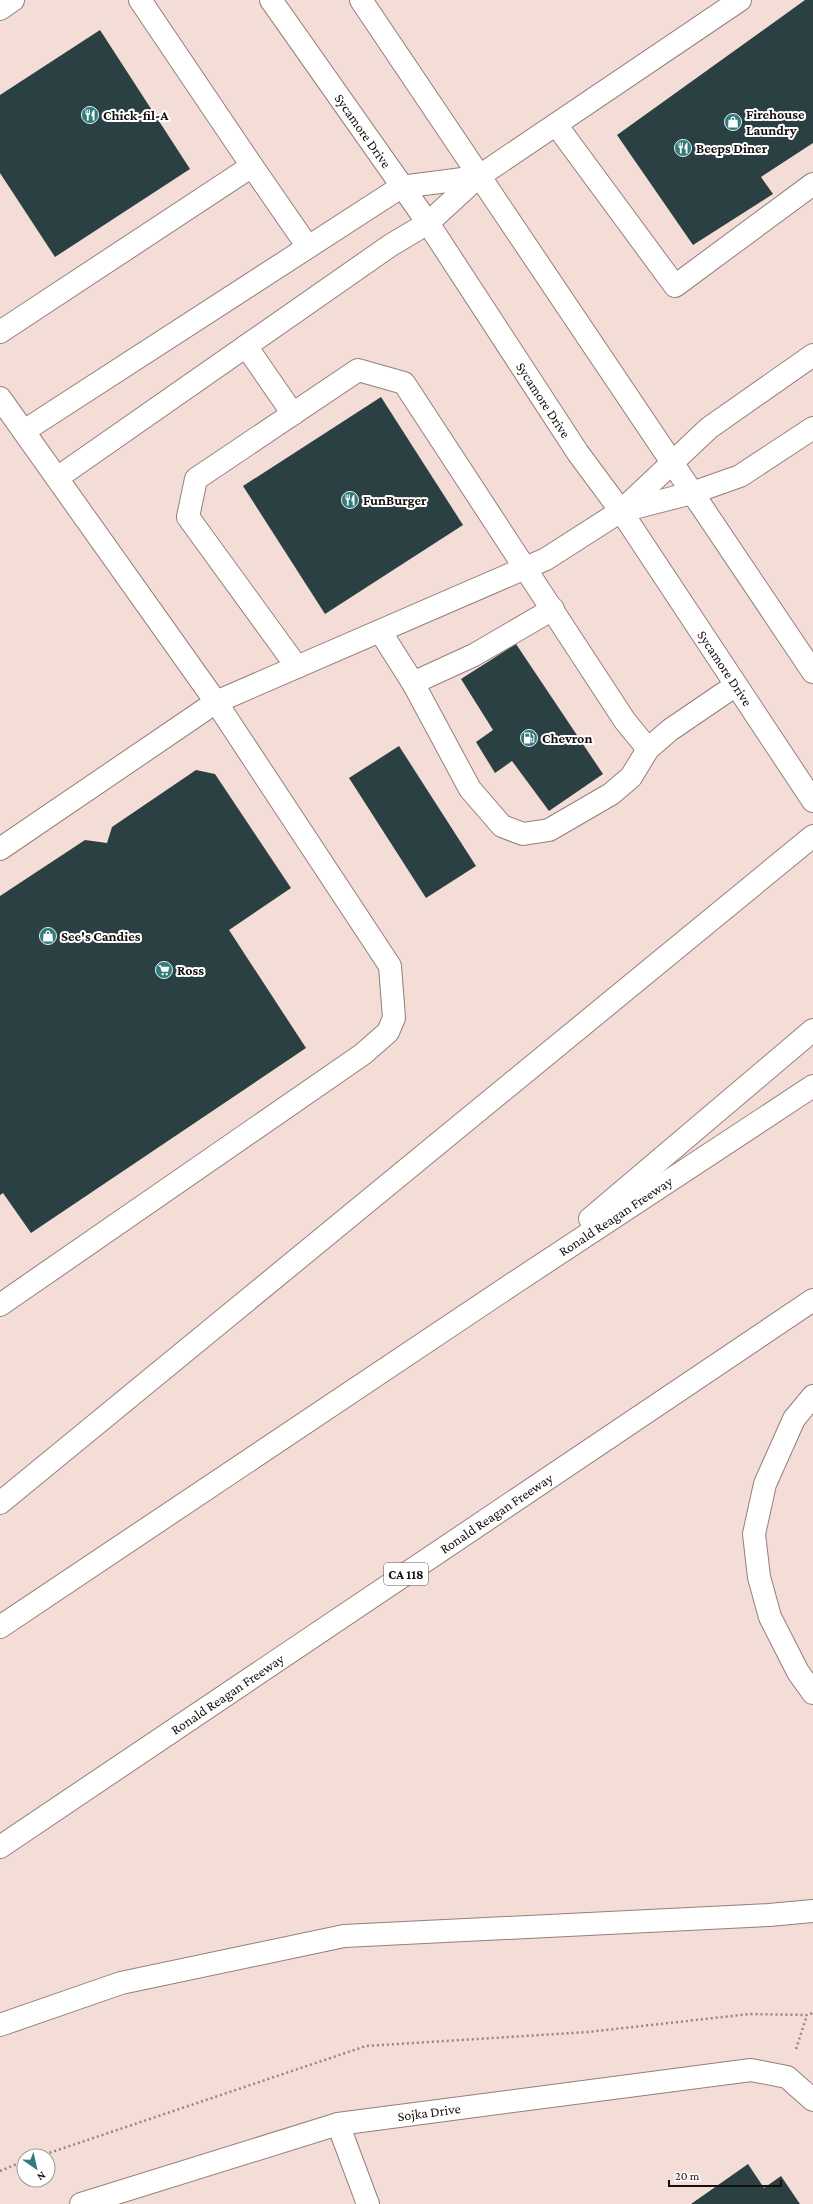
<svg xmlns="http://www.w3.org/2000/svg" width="813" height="2204" font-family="'Crimson Pro',serif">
<rect width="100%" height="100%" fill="#f5ddd7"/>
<!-- building -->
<g fill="#2a4042">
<path d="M805 0H813V143L761 177 773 194 693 245 617 135Z"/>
<path d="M100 30 190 169 55 257 0 173V95Z"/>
<path d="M381 397 463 525 325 614 243 486Z"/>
<path d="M516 644 603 774 549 811 512 761 495 773 476 742 493 730 461 679Z"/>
<path d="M399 746 476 866 426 898 349 778Z"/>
<path d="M196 770 215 774 291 888 229 930 306 1048 31 1233 3 1193 0 1195V896L85 840 107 843 112 827Z"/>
<path d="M748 2164 764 2188 781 2176 800 2204H691Z"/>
</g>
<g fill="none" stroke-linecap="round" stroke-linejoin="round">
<!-- minor casing -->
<g stroke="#957f7a" stroke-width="24">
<g id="minor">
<path d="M0 9 13 0"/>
<path d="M557 126 675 286 813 184"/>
<path d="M252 166 308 247"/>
<path d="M0 332 252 166 140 0"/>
<path d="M246 346 293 414"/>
<path d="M0 398 216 702 0 849"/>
<path d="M24 431 401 187 478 177"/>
<path d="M57 478 391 245 428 223 478 177 740 0"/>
<path d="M380 631 413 683 470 789 502 826 523 834 549 830 611 794 631 777 648 749"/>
<path d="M297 667 188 517 196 479 358 370 404 383 625 721 648 749 670 730 736 685"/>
<path d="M413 683 474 655 553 609"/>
<path d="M0 1305 363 1054 388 1032 394 1018 390 966 216 702 546 559 621 511"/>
<path d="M338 2124 368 2204"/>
<path id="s1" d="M81 2204 338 2124 751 2070 787 2077 813 2100"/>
</g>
</g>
<!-- major casing -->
<g stroke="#957f7a" stroke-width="24">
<g id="major">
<path id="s2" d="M271 0 428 223 578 453 621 511 813 801"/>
<path d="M361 0 813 672"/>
</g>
</g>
<!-- highway casing -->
<g stroke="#957f7a" stroke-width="24">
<g id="highway">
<path d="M621 511 709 428 813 355"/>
<path d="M622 511 692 493 740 476 813 428"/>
<path d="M590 1219 813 1030"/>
<path d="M813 1396 794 1419 765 1484 754 1534 759 1577 770 1617 798 1672 813 1693"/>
<path d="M0 1503 813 836"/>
<path id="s3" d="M0 1627 514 1283 813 1086"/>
<path id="s4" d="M0 1847 813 1300"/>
<path d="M0 2025 121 1983 344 1936 769 1915 813 1911"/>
</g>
</g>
<!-- path -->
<g stroke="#95847f" stroke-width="2.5" stroke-dasharray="2 3" stroke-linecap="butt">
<path d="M796 2049 807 2015"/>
<path d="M40 2156 366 2046 588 2032 750 2014 807 2015 813 2013"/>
<path d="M0 2171 24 2161"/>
</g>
<!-- minor -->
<use href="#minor" stroke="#fff" stroke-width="22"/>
<!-- major -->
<use href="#major" stroke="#fff" stroke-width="22"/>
<!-- highway -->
<use href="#highway" stroke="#fff" stroke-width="22"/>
</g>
<!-- icons -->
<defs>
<g id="restaurant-disc" transform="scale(0.9)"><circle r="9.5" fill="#317b7f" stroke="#fff"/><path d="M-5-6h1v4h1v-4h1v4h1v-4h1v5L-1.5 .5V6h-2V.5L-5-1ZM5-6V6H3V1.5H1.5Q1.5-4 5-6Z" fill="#fff"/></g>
<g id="shop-disc" transform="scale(0.9)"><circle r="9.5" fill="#317b7f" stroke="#fff"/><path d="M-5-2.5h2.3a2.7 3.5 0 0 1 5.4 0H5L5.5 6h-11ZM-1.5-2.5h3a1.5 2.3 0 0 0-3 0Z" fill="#fff"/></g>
<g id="fuel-disc" transform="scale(0.9)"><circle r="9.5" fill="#317b7f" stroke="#fff"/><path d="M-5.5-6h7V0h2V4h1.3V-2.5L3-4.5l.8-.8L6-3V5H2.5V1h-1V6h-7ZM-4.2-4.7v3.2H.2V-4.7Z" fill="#fff"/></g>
<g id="supermarket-disc" transform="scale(0.9)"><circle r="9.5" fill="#317b7f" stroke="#fff"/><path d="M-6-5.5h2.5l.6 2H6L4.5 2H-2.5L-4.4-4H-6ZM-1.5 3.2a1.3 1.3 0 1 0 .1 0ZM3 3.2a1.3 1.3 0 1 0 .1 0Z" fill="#fff"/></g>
</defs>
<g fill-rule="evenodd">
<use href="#restaurant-disc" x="90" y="115"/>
<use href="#shop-disc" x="733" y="122"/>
<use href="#restaurant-disc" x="683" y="148"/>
<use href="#restaurant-disc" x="350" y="500"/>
<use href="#fuel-disc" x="529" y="738"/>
<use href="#shop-disc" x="48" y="936"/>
<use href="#supermarket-disc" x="164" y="970"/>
</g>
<g text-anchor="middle" stroke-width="4" stroke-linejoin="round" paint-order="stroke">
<!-- shield labels -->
<rect fill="#fff" stroke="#5c5655" stroke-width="1" x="384" y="1563" width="44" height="22" rx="3"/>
<g font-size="13" font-weight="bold" fill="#160e0c">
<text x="406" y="1579">CA 118</text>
</g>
<!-- poi labels -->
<g font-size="14" font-weight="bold" fill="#160e0c" stroke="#fff" text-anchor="start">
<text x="746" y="119">Firehouse<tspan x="746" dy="16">Laundry</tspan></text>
<text x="103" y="120">Chick-fil-A</text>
<text x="696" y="153">Beeps Diner</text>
<text x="363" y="505">FunBurger</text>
<text x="542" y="743">Chevron</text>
<text x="61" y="941">See's Candies</text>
<text x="177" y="975">Ross</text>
</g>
<!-- street labels -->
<g font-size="14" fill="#160e0c" stroke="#fff">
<text dy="5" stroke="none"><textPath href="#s2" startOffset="160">Sycamore Drive</textPath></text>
<text dy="5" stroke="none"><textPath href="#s2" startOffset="484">Sycamore Drive</textPath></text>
<text dy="5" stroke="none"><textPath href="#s2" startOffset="808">Sycamore Drive</textPath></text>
<text dy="5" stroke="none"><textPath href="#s3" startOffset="740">Ronald Reagan Freeway</textPath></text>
<text dy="5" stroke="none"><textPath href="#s4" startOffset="598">Ronald Reagan Freeway</textPath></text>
<text dy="5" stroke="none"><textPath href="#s4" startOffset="274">Ronald Reagan Freeway</textPath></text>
<text dy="5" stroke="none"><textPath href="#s1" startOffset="361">Sojka Drive</textPath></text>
</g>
</g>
<!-- north arrow -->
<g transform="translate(36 2168) rotate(146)"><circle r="19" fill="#ffffff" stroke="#a29f9e"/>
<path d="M0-3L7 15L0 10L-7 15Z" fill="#317b7f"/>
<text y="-6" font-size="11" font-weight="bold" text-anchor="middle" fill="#160e0c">N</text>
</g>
<!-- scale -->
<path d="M669 2180v6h112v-6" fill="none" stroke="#160e0c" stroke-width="2"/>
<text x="675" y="2180" font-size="12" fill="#160e0c" stroke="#ffffff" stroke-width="3" paint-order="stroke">20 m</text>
</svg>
